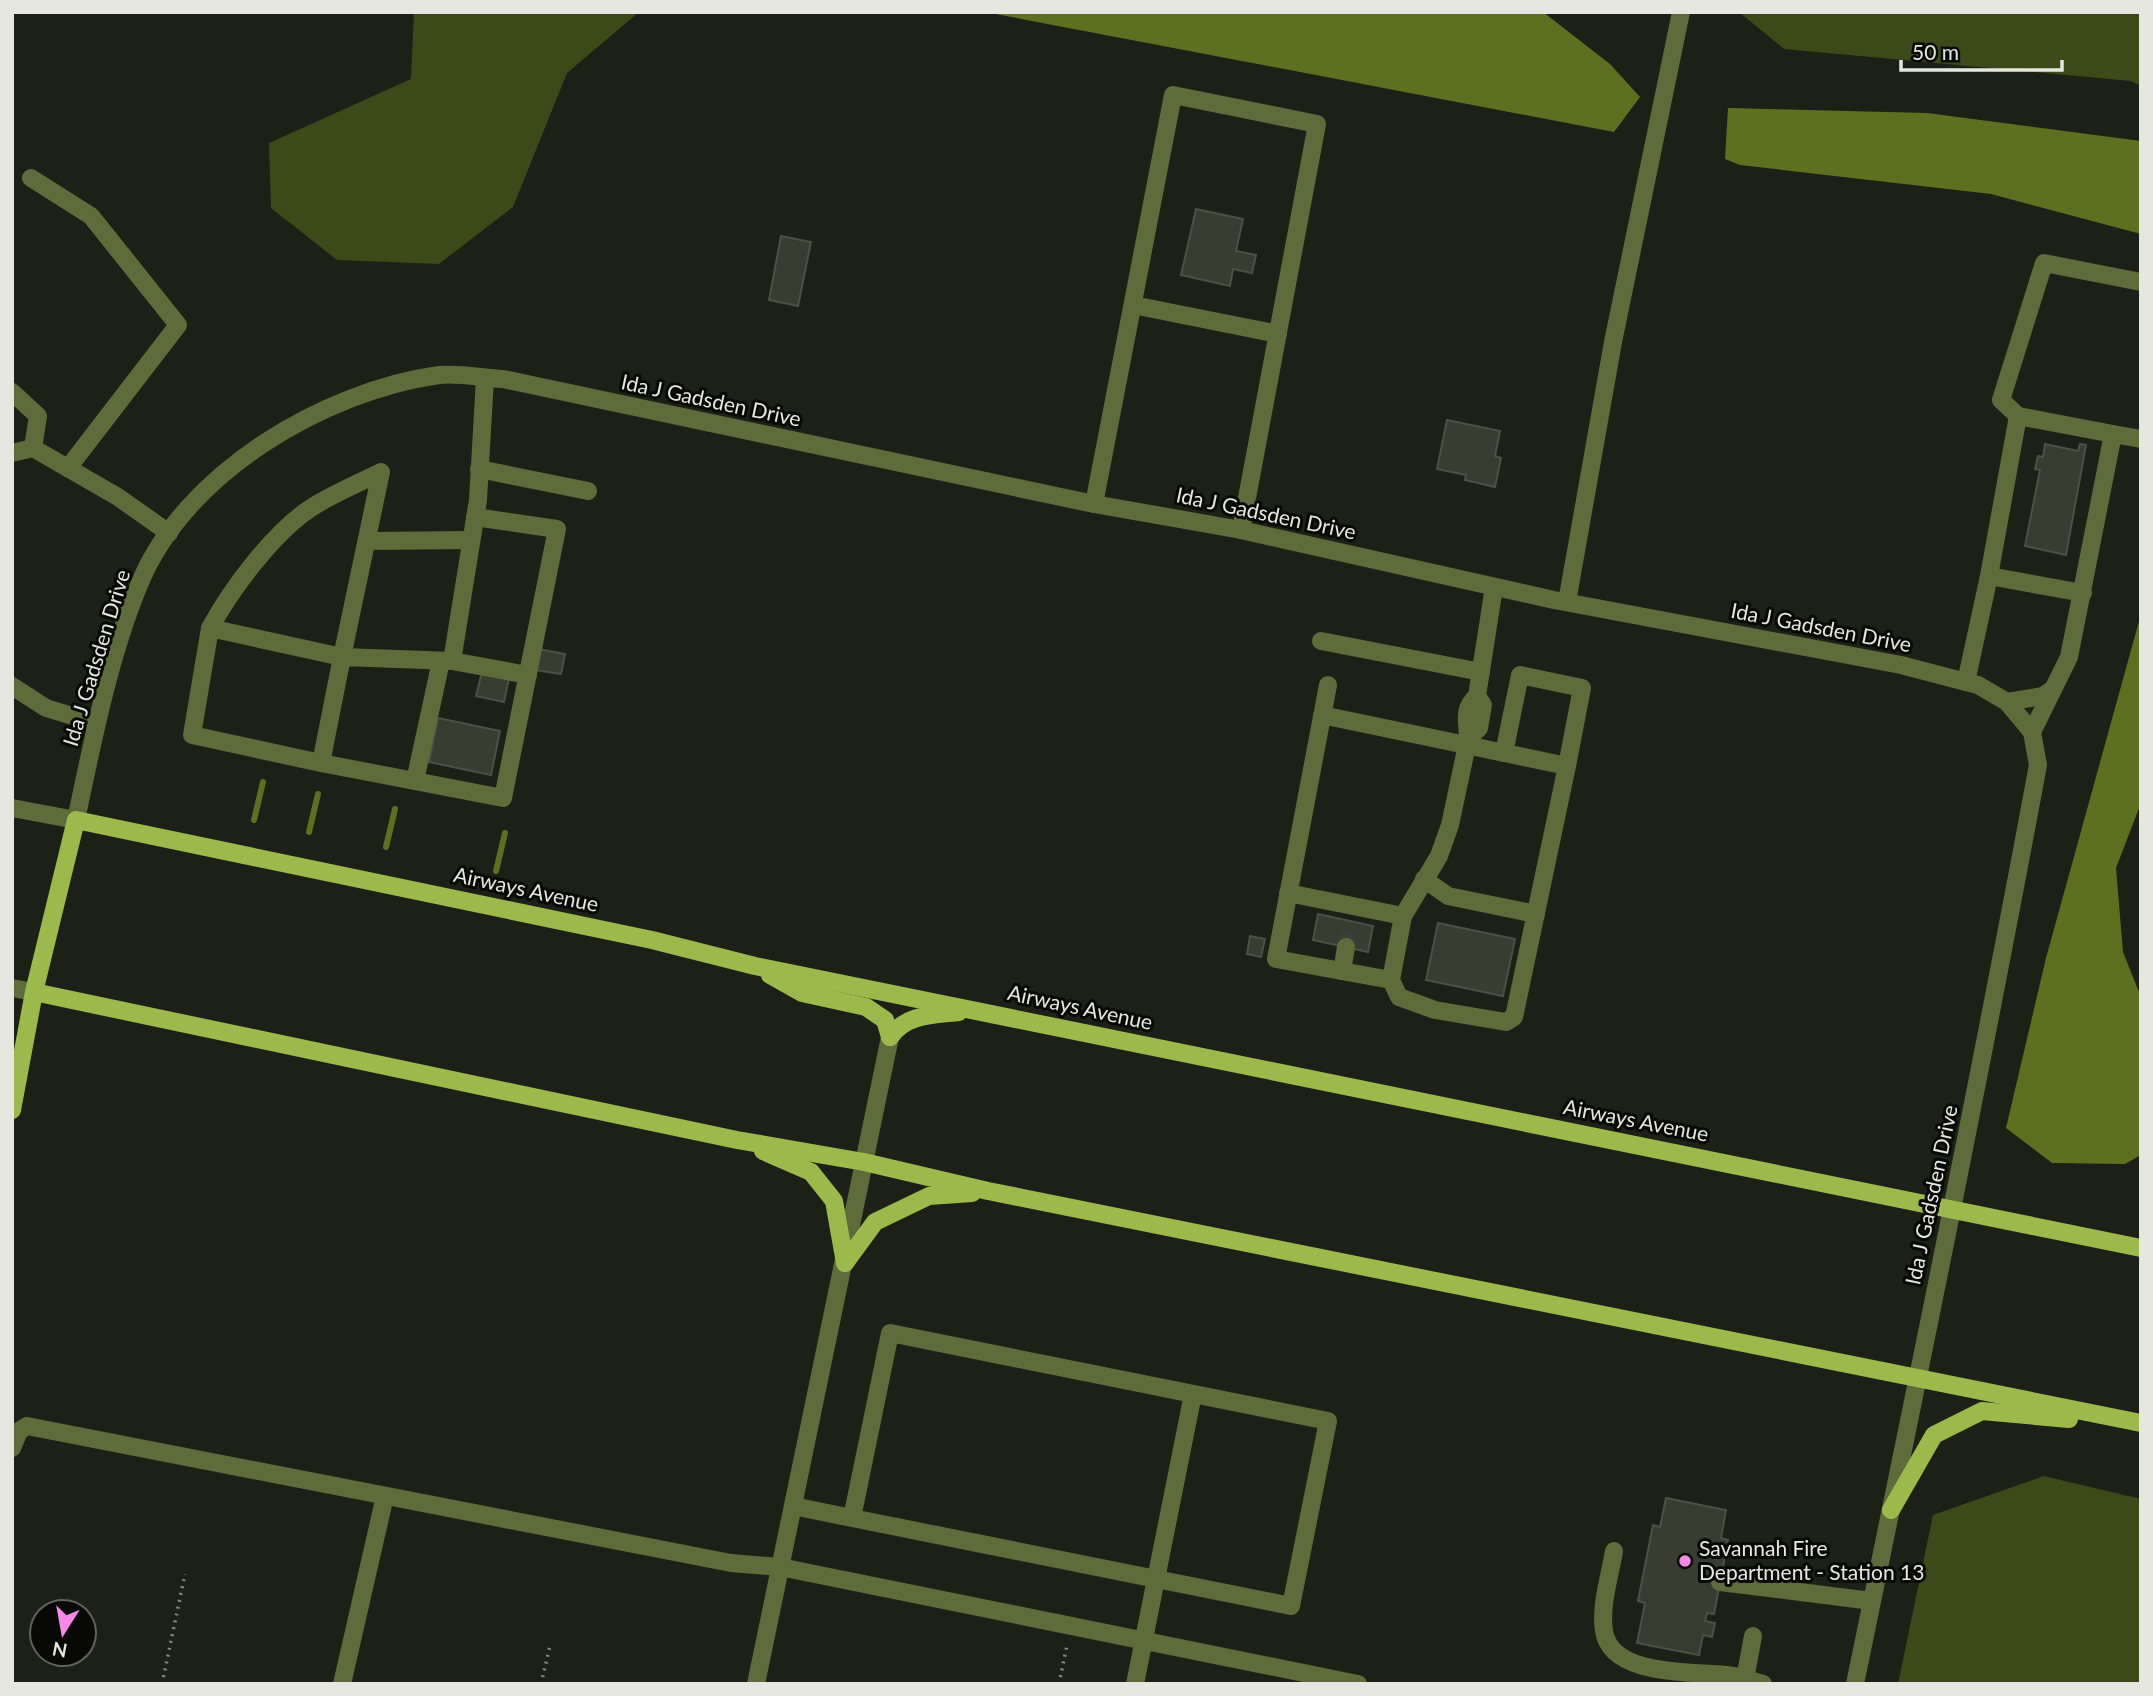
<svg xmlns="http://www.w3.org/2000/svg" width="2153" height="1696" font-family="Lato,sans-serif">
<rect width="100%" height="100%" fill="#1d2016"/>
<!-- green -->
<g fill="#3c4918">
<path d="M414 12H639L567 73 513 207 439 264 337 260 271 208 269 143 411 79Z"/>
<path d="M1739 12H2141V86L2131 81 1784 49Z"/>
<path d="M2044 1476 2141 1499V1684H1898L1933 1515Z"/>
</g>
<!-- water -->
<g fill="#5c7020">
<path d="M985 12H1543L1610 64 1640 97 1614 132Z"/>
<path d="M1728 108 1927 113 2141 141V234L1991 194 1740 165 1725 159Z"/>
<path d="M2141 614V803L2116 868 2123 952 2141 997V1155L2125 1164 2052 1163 2006 1128 2046 958Z"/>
</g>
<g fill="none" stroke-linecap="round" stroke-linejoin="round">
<!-- stream -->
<g stroke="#5c7020" stroke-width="6">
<path d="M254 820 263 782"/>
<path d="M309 832 318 794"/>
<path d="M386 847 395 809"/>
<path d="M496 871 505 833"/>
</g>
</g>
<!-- building -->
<g fill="#383c31" stroke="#4c5045" stroke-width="2">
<path d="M1196 209 1243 219 1236 251 1256 255 1252 273 1233 269 1230 286 1181 275Z"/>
<path d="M781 236 811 242 798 306 769 300Z"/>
<path d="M1447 420 1500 431 1495 456 1501 458 1495 487 1465 480 1466 475 1437 469Z"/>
<path d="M2045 444 2078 451 2080 444 2086 445 2066 555 2025 546 2040 470 2035 469 2038 456 2043 457Z"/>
<path d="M539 649 565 654 561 674 535 670Z"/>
<path d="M482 672 509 678 504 702 476 696Z"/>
<path d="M438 718 500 731 491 775 429 762Z"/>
<path d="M1318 914 1373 926 1368 952 1313 940Z"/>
<path d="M1438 923 1515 939 1503 996 1426 980Z"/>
<path d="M1250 936 1265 939 1261 957 1247 954Z"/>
<path d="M1666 1498 1726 1510 1721 1538 1728 1540 1714 1614 1707 1613 1705 1621 1715 1623 1712 1637 1703 1635 1699 1655 1637 1643 1645 1603 1638 1601 1653 1525 1660 1527Z"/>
</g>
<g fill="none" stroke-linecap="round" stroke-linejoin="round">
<!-- minor-tunnel -->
<path stroke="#3b3e34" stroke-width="18" stroke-dasharray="18 9" stroke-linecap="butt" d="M1346 947 1351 921"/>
<!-- path -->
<g stroke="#84877e" stroke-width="3.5" stroke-dasharray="2 5" stroke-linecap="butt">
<path d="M162 1684 185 1574"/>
<path d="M541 1684 550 1646"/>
<path d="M1059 1684 1067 1645"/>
</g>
<!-- minor -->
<g stroke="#5d6c3a" stroke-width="18">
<path d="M31 178 91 216 178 325 68 468"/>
<path d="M1133 305 1278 334"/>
<path d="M12 392 38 416 33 448"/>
<path d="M2018 416 2001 400 2044 263 2141 282"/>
<path d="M2113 434 2141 439"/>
<path d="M12 453 33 448 118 497 169 533"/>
<path d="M479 469 588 491"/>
<path d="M1094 504 1173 95 1317 124 1241 530"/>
<path d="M367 541 471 540"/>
<path d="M1989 576 2018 416 2113 434 2069 657 2032 732"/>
<path d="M1567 602 1613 342 1681 12"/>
<path d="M210 628 192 735 321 763 342 657 210 628C232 588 275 530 314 506 335 493 359 483 381 472L342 657 452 661 478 500 485 378"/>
<path d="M1321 641 1481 672"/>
<path d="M452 661 528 675"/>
<path d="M1966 682 1989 576 2083 593"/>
<path d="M1328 685 1276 959 1391 980"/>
<path d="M12 686 46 708 96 723"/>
<path d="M2007 702 2043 696 2053 689"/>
<path d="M1322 715 1567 766 1514 1017 1506 1022 1435 1010 1399 997 1391 980 1403 916 1439 856 1450 825 1467 745C1471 727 1459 712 1477 696L1494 587"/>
<path d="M1469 738 1479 728 1483 705 1477 696"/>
<path d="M1504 753 1520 675 1582 688 1567 766"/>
<path d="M321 763 503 798 557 529 475 517"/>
<path d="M415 781 441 661"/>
<path d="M12 808 76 820C92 744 109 657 139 585 184 473 324 391 439 375 459 373 483 378 503 379L1094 504 1241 530 1554 600 1901 665 1966 682 1978 685 2007 702 2032 732 2038 765C1981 1072 1918 1378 1855 1684"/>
<path d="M1424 879 1448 896 1536 914"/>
<path d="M1288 893 1403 916"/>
<path d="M1342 971 1346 947"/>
<path d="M12 988 34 992"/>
<path d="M12 1448 19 1431 27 1426 731 1563 780 1567 1358 1684"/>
<path d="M793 1506 852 1518 1291 1606 1328 1421 890 1333 852 1518"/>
<path d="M1614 1551C1610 1576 1600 1605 1604 1631 1611 1677 1692 1671 1727 1675 1739 1676 1752 1681 1763 1684"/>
<path d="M1720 1582 1872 1601"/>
<path d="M1745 1679 1753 1636"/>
<path d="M342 1684 385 1496"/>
<path d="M756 1684 890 1037"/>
<path d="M1135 1684 1193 1394"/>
</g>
<!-- major -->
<g stroke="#9cba4b" stroke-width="18">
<path d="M770 975 802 993 866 1007 885 1020 890 1037"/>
<path d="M34 992 737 1140 864 1162 988 1191 2141 1423"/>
<path d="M890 1037C906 1014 933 1015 959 1012"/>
<path d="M12 1110 34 992 76 820 652 940 755 966 2141 1248"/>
<path d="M763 1151 811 1172 834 1201 845 1263"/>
<path d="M845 1263 875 1222 929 1196 972 1193"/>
<path d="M1891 1510 1934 1435 1982 1411 2069 1419"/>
</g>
</g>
<!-- markers -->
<circle fill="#f987e9" stroke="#080906" stroke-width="2.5" cx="1685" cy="1561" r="7"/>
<g text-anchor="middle" stroke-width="6" stroke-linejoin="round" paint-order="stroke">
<!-- street labels -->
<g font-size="21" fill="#e5e7e0" stroke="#080906">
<text transform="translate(711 401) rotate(12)" y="7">Ida J Gadsden Drive</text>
<text transform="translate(1266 514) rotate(12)" y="7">Ida J Gadsden Drive</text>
<text transform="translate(1821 628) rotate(11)" y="7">Ida J Gadsden Drive</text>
<text transform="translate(97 658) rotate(-73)" y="7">Ida J Gadsden Drive</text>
<text transform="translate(526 890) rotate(12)" y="7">Airways Avenue</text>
<text transform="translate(1080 1008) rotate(12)" y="7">Airways Avenue</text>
<text transform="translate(1636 1121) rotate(11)" y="7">Airways Avenue</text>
<text transform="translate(1932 1195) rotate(-78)" y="7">Ida J Gadsden Drive</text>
</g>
<!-- poi labels -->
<g font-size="21" fill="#e5e7e0" stroke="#080906" text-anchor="start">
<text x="1699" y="1556">Savannah Fire<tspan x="1699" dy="24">Department - Station 13</tspan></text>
</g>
</g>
<!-- border -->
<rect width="2153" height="1696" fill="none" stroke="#e5e7e0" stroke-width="28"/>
<!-- north arrow -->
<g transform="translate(63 1633) rotate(191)"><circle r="33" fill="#080906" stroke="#60625d" stroke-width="2"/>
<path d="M0-5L12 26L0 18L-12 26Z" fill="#f987e9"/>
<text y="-10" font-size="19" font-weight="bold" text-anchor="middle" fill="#e5e7e0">N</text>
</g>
<!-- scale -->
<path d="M1901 60v10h161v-10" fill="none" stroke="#e5e7e0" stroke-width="3.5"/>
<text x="1912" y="60" font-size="21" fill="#e5e7e0" stroke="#080906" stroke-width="5" paint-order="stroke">50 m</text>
</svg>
